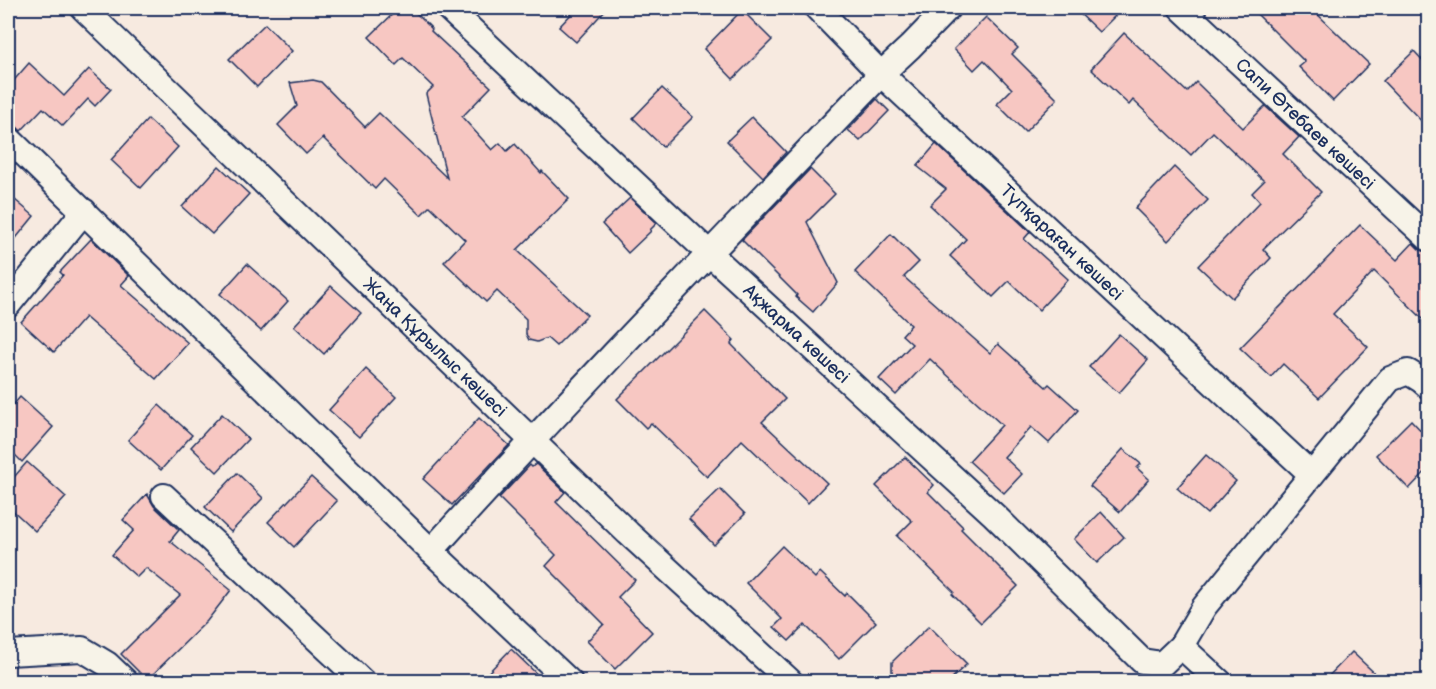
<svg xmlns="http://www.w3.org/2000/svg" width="1436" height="689" font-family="'Balsamiq Sans',sans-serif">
<rect width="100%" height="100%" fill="#f7eae0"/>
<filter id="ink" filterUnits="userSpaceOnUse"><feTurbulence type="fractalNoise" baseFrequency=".0167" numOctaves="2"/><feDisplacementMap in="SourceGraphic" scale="12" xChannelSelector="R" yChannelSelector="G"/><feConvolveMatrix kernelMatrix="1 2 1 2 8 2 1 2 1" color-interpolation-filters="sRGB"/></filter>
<g filter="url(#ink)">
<!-- building -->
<g fill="#f7c7c2" stroke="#1b2f5e" stroke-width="1.5">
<path d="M399 8H411L432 29 431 31 491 87 462 117 492 150 500 143 507 151 515 144 541 173 542 171 569 199 517 250 587 315 556 346 547 338 537 342 529 340 526 334V319L497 291 486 302 444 262 465 240 430 206 421 215 384 179 375 189 323 138 306 154 278 125 297 106 290 83 313 80 321 82 365 127 379 113 447 178 426 94 433 87 403 58 396 65 369 37Z"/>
<path d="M577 8H607L576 42 559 27Z"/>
<path d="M1074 8H1123L1099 32Z"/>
<path d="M1251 8H1311L1369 64 1333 101 1299 67 1305 62Z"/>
<path d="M742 10 772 40 733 79 704 49Z"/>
<path d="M986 17 1018 48 1012 54 1057 99 1025 132 997 104 1012 89 984 60 974 70 954 49Z"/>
<path d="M265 24 292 51 257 87 229 59Z"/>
<path d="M1124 33 1187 92 1196 82 1243 128 1265 106 1299 137 1283 154 1321 192 1263 249 1271 258 1232 298 1198 266 1260 202 1252 193 1264 181 1213 132 1191 155 1133 100 1129 105 1091 69Z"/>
<path d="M1414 51 1428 66V128L1383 81Z"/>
<path d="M29 63 64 96 89 69 111 89 95 106 88 99 63 126 43 108 21 131 8 118V87Z"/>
<path d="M662 88 693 117 663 147 633 118Z"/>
<path d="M877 99 889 111 860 141 848 130Z"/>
<path d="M752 117 786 152 763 177 727 141Z"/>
<path d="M148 119 178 147 141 188 111 160Z"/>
<path d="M936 144 1030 232 1024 239 1068 279 1039 310 1009 281 993 297 950 256 966 239 930 205 946 189 917 166Z"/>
<path d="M219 166 249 194 212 234 182 207Z"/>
<path d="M1174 167 1208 200 1168 241 1135 208Z"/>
<path d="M810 169 835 194 807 222 838 283 813 312 796 297 797 295 742 240Z"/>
<path d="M8 194 34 216 8 248Z"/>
<path d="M630 198 657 223 650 230 651 231 628 253 602 224Z"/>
<path d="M1360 225 1397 260 1413 243 1419 249 1428 253V324L1374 271 1333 314 1368 347 1319 398 1283 364 1271 377 1240 348Z"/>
<path d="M891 234 919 262 904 277 990 353 998 344 1046 387 1049 384 1078 410 1049 443 1031 427 1004 457 1022 474 1004 493 969 461 1002 425 945 373 930 359 896 395 879 379 912 344 902 335 911 325 855 272Z"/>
<path d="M91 239 129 276 121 285 188 343 156 379 85 317 54 352 21 322 63 275 60 272Z"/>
<path d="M247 264 288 301 261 331 220 294Z"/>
<path d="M331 286 361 313 324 354 294 326Z"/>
<path d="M705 311 734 340 731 344 785 399 762 422 827 483 808 503 742 440 707 477 651 423 646 428 617 399Z"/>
<path d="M1119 334 1148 360 1119 393 1089 367Z"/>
<path d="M366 369 396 397 359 437 329 410Z"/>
<path d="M20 397 53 427 22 462 8 448V411Z"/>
<path d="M159 405 192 435 161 470 128 440Z"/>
<path d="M222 414 248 439 217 472 191 447Z"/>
<path d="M479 418 509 445 452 505 423 479Z"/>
<path d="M1411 420 1428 438V469L1409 489 1376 455Z"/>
<path d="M1123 449 1141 464 1137 468 1149 479 1120 512 1090 486Z"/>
<path d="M1206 455 1236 481 1207 514 1177 488Z"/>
<path d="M905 457 934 485 928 492 963 527 961 529 1018 586 981 623 952 594 954 592 897 536 912 521 876 486Z"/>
<path d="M27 462 66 497 35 531 8 506V484Z"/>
<path d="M536 464 565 492 556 502 635 580 618 597 652 632 615 669 587 641 604 624 546 566 556 555 499 498 530 465 532 467Z"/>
<path d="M237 473 263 498 231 532 205 507Z"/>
<path d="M311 477 337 501 294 547 268 522Z"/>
<path d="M720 489 745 514 714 545 689 519Z"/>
<path d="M147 494 154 506 179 530 170 541 231 590 207 621 147 680 121 654 180 595 146 568 137 577 112 555 134 530 123 520Z"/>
<path d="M1101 512 1124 537 1097 563 1074 539Z"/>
<path d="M782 546 815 578 820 572 845 596 847 593 876 622 839 659 805 625 789 641 774 627 782 619 746 583Z"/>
<path d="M929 626 967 664 949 681H897L892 673V662Z"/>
<path d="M511 649 544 681H480Z"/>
<path d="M1352 652 1383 681H1324Z"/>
</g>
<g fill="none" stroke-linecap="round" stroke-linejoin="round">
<!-- street casing -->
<g stroke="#1b2f5e" stroke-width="28">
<g id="street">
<path id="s1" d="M83 8 628 533 791 682"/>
<path id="s2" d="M448 8 710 254 994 515 1142 661 1162 664 1181 646 1204 607 1390 379 1408 372 1421 380 1428 386"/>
<path id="s3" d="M817 8 881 74 1311 474"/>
<path id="s4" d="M1181 8 1428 238"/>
<path d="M8 138 431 551 570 682"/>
<path d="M8 305 84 211"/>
<path d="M164 496 363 682"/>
<path d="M431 551C578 389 730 232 881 74L910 47 948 8"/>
<path d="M1181 646 1220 682"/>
<path d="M8 653 82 649 107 664 126 682"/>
</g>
</g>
<!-- street -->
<use href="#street" stroke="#f7f3e8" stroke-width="24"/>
</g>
</g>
<g text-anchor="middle" stroke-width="4.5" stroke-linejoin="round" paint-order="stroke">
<!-- street labels -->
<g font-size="18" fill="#1b2f5e" stroke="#f7f3e8">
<text dy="6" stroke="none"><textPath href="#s4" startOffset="170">Сапи Өтебаев көшесі</textPath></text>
<text dy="6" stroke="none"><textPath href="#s3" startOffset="339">Түпқараған көшесі</textPath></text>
<text dy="6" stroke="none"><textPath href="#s2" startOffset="477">Ақжарма көшесі</textPath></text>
<text dy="6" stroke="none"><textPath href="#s1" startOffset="489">Жаңа Құрылыс көшесі</textPath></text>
</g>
</g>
<!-- margin -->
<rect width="1436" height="689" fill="none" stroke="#f7f3e8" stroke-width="30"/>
<rect x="15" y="15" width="1406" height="659" fill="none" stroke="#1b2f5e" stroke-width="2" filter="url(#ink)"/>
</svg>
